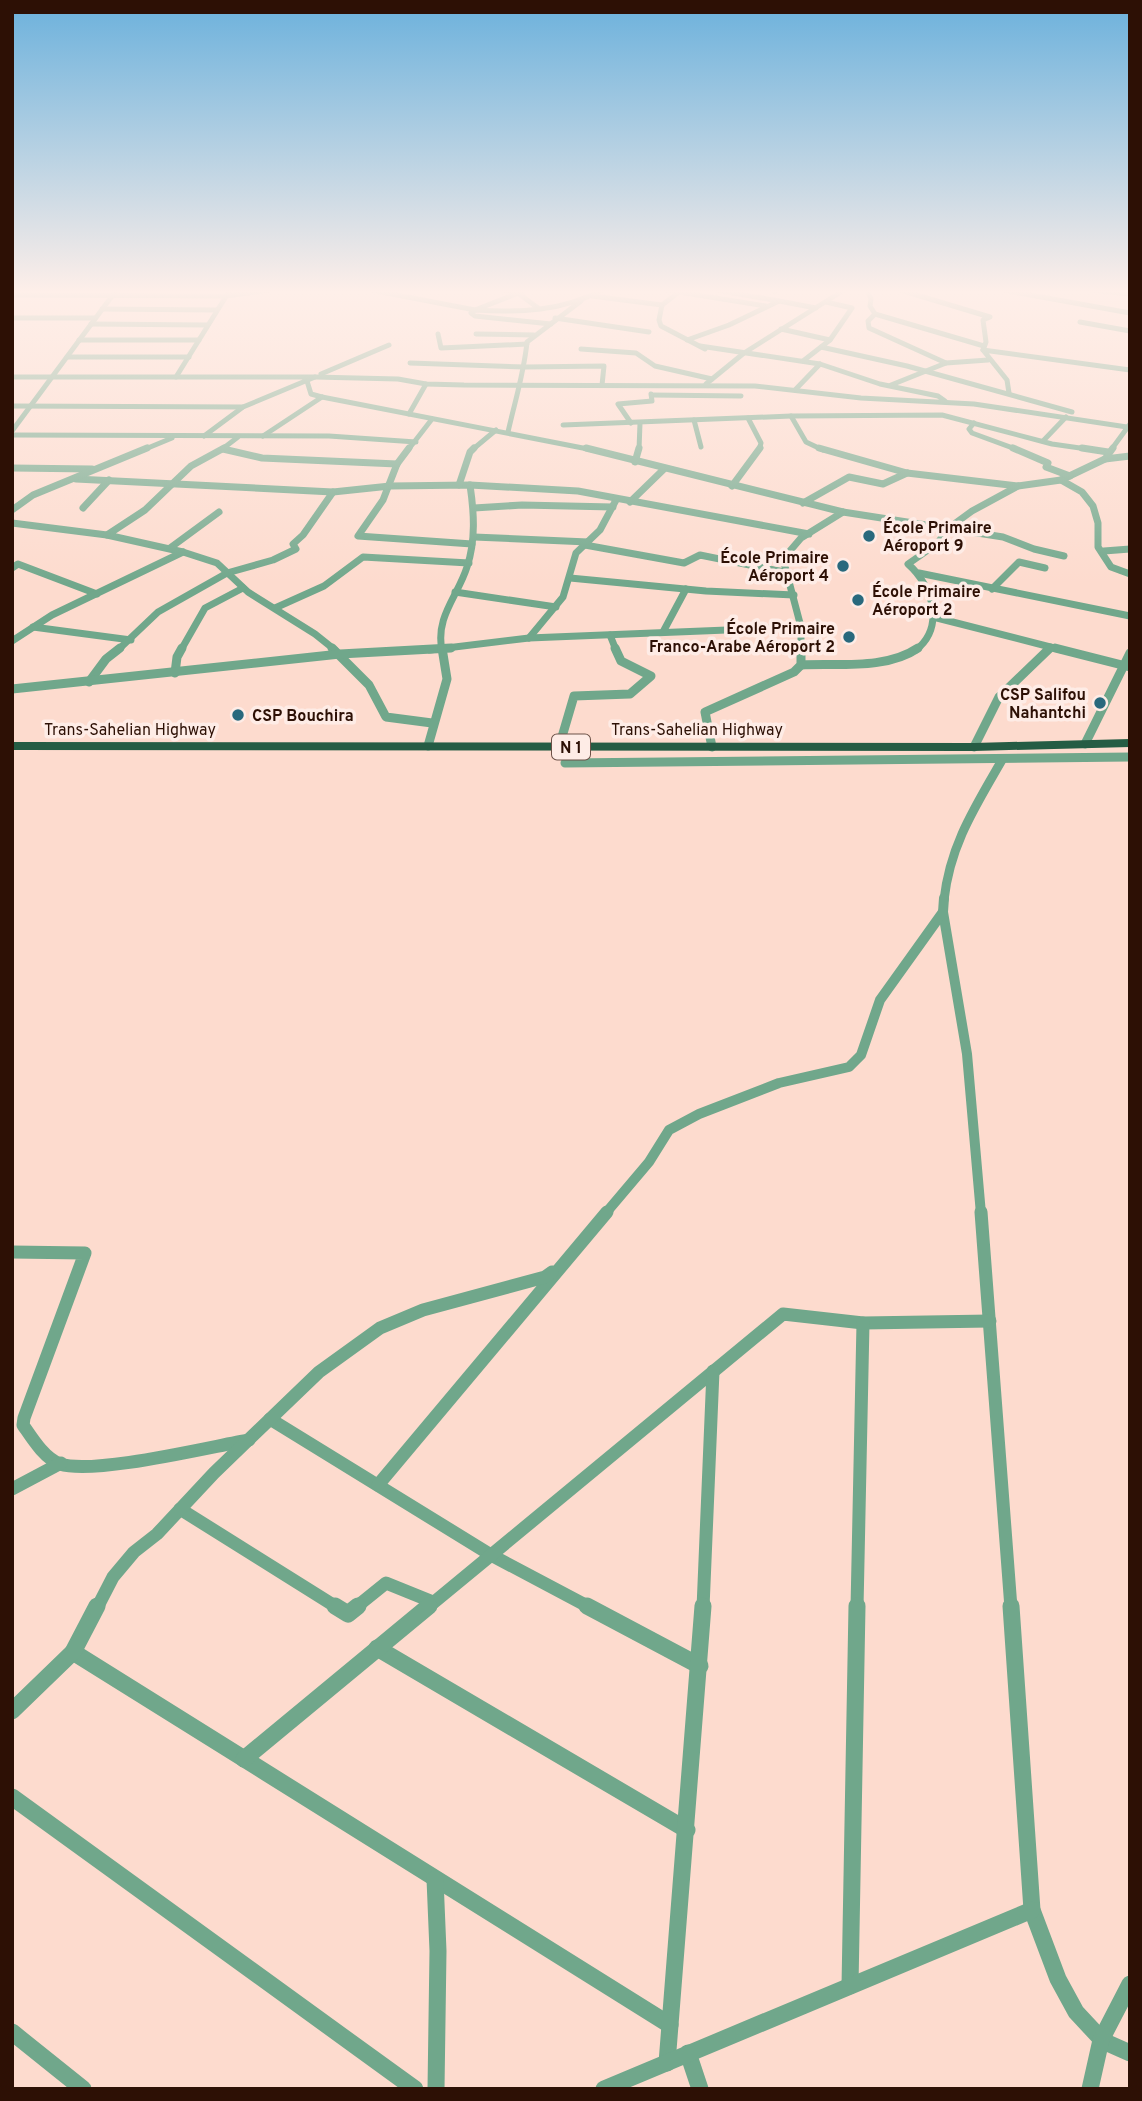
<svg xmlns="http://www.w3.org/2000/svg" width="1142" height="2101" font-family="Overpass,sans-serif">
<rect width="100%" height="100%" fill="#fddbce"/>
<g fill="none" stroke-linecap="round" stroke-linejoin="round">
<!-- minor-far5 -->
<g stroke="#70a78b" stroke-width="5">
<path d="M371 290 475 310 526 290"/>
<path d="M502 290 518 293 538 308"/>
<path d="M716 290 779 301"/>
<path d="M867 290 871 299 870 306 875 314 984 346"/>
<path d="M900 290 990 317 983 320 986 342 983 350"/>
<path d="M1003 290 1130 313"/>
<path d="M1089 290 1130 294"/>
<path d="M679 292 766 306"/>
<path d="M775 292 778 290"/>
<path d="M12 295 226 296 270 290"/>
<path d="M592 296 662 305 659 320 661 326 705 349"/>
<path d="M662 305 679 292 666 290"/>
<path d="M102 309 217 310"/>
<path d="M875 314 868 321 869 328 946 363 891 385"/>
<path d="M12 318H95"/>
<path d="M555 318 649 332"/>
<path d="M1080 322 1130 331"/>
<path d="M91 324 208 325"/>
<path d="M551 324 475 316 471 313 475 310C519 313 563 311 602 290"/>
<path d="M781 329 830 340"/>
<path d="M438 334 441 348 527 344"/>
<path d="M476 334 534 335"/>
<path d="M79 340H199"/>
<path d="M687 340 729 325 779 301 816 308"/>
<path d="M700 346 820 364 880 384 938 396 945 401"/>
<path d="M821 347 907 366 1072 412"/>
<path d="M581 349 636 353 655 366 712 379"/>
<path d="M67 357H189"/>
<path d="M803 361 830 340 852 308 826 302"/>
<path d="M410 363 525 367 604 366 602 385"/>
<path d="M946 363 988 360"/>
<path d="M321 374 389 345"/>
<path d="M12 377H176L230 290"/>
<path d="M176 377H315L243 407 204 436"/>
<path d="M315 377 398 379 426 384 464 385 755 386 861 398 974 404 1127 427"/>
<path d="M307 381 311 394 322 397 593 450"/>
<path d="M706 384 744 353 844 290"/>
<path d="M795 390 820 364"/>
<path d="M1009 393 1007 380 983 350 1130 370"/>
<path d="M652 395 741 396"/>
<path d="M12 406 243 407"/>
<path d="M409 414 426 384"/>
<path d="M791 416 806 442 823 450"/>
<path d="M748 418 761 443 759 450"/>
<path d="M694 420 701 447"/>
<path d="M631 423 618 404 652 401 651 394"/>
<path d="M974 423 969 429 972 433 1018 450"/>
<path d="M563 425 791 416 942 415 1052 444 1094 450"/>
<path d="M12 431 115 292"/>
<path d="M508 432C515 401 524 373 527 342L581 301"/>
<path d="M12 435 329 436 416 442"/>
<path d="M263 436 322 397"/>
<path d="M1043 441 1066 417"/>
<path d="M223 449 227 450"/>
<path d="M143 450 172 438"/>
<path d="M221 450 238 437"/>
<path d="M408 450 432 419"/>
<path d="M472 450 496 430"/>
<path d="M639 450 640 423"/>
<path d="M1111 450 1130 424"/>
</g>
<!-- minor-far4 -->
<g stroke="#70a78b" stroke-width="7">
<path d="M224 448 191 466 145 510 107 535 183 552 217 563 248 592 315 634 335 650"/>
<path d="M409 448 397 464 383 500 358 536 472 544"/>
<path d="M586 448 843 512 1003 537 1034 549 1064 556"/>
<path d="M819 448 907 473 1018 486 1061 480 1105 459 1113 448"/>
<path d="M1013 448 1048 463 1046 467 1070 476"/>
<path d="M1082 448 1108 452"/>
<path d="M223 449 262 458 397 464"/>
<path d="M1105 459 1130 456"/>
<path d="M635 462 639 448"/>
<path d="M12 468 92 469"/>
<path d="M76 479 333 492 390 486 470 485 578 491 809 534"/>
<path d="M1061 480 1082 492 1093 506 1098 523V547L1111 567 1130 574"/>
<path d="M459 485 470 452 474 448"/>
<path d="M732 486 760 448"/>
<path d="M630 502 664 469"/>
<path d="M803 503 849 477 883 484 907 473"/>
<path d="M83 508 109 480"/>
<path d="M474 508 522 505 613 507"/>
<path d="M12 510 33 495 147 448"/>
<path d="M12 523 107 535"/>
<path d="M474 537 588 542"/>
<path d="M585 545 684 563 700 555 784 572"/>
<path d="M170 548 219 512"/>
<path d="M1104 551 1130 549"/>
<path d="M12 568 18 564 97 594"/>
<path d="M919 573 1130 616"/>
<path d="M570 578 706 591 794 595"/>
<path d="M992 589 1019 562 1045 568"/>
<path d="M455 592 556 607"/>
<path d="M275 608 324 586 363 557 469 563"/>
<path d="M937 618 1062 650"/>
<path d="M33 627 131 640"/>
<path d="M801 627 783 559 801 538 843 512"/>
<path d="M663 632 686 589"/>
<path d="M610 635 616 650"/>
<path d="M529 638 563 597 576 553 600 530 616 500"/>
<path d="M12 641 52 615 183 552"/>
<path d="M118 650 158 612 227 573 273 560 296 549 293 544 303 535 333 492"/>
<path d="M181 650 205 608 243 588"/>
<path d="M430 650 529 638 801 627V650"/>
<path d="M442 650C435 617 458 596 467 567 476 540 474 512 470 485"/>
<path d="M916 650C945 627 933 586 908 564L938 543 946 530 972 511 1018 486"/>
</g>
<!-- minor-far3 -->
<g stroke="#70a78b" stroke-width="9">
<path d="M332 648 369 685 386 717 432 723"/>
<path d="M1055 648 1130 667"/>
<path d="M801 665C838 663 886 670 918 648"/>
<path d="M175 673 177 657 182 648"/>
<path d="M89 682 106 659 120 648"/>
<path d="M12 689 340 654 451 648"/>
<path d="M1085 744 1130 653"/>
<path d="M428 746 447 679 442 648"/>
<path d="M559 747 574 696 630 694 651 676 621 661 615 648"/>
<path d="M712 747 705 712 794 672 801 665V648"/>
<path d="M974 747 999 697 1050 648"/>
<path d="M565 763 1130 757"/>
<path d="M944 900C950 845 975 807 1002 760"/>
</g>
<!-- minor-far2 -->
<g stroke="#70a78b" stroke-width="10">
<path d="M943 912 967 1054 981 1214"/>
<path d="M605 1214 649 1162 669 1130 699 1114 779 1083 849 1067 861 1055 880 1000 943 912 944 898"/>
</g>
<!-- minor-far1 -->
<g stroke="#70a78b" stroke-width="13">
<path d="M981 1212 1011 1608"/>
<path d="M12 1252 85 1253 24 1418 23 1425C32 1438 44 1458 60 1464 94 1475 209 1447 249 1440"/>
<path d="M270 1419 491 1555 591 1608"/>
<path d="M378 1485 607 1212"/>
<path d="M12 1489 61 1463"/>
<path d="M180 1509 338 1608"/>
<path d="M97 1608 113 1577 134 1552 157 1534 214 1473 319 1372 380 1328 423 1310 545 1277 552 1272"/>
<path d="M355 1608 386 1583 433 1602"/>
<path d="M427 1608 783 1314 863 1323 990 1321"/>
<path d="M703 1608 713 1371"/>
<path d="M857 1608 863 1323"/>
</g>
<!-- minor -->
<g stroke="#70a78b" stroke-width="17">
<path d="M335 1606 348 1614 358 1606"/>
<path d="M587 1606 700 1666"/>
<path d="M1011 1606 1032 1910 1058 1979 1076 2012 1103 2041 1130 2053"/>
<path d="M377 1648 687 1830"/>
<path d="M73 1652 670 2025"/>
<path d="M12 1711 73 1652 97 1606"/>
<path d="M244 1759 429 1606"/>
<path d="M12 1797 415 2089"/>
<path d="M435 1879 438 1951 436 2089"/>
<path d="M850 1986 857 1606"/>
<path d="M12 2032 83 2089"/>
<path d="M688 2053 700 2089"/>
<path d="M667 2063 703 1606"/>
<path d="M604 2089 1032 1910"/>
<path d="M1090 2089 1101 2040 1130 1984"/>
</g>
<!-- trunk -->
<path fill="#255c44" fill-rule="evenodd" d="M1130 739V747L974 751 12 750V742L974 743Z"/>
</g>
<!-- sky -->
<linearGradient id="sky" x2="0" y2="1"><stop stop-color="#6bb1dc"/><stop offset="0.5" stop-color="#feefe9"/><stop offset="1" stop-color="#feefe9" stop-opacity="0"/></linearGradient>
<rect width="1142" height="584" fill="url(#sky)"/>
<!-- markers -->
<g fill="#29697d" stroke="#feece6" stroke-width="2.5">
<circle cx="869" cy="536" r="7"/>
<circle cx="843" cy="566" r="7"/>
<circle cx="858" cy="600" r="7"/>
<circle cx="849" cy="637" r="7"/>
<circle cx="1100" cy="703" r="7"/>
<circle cx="238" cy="715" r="7"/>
</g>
<g text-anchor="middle" stroke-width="7" stroke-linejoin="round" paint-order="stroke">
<!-- far-poi labels -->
<g font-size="16" font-weight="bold" fill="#2d1005" stroke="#feece6" text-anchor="start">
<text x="883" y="533">École Primaire<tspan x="883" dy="18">Aéroport 9</tspan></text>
<text x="829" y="563" text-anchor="end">École Primaire<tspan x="829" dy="18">Aéroport 4</tspan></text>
<text x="872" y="597">École Primaire<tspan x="872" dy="18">Aéroport 2</tspan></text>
<text x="835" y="634" text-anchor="end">École Primaire<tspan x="835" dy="18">Franco-Arabe Aéroport 2</tspan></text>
<text x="1086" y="700" text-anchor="end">CSP Salifou<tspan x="1086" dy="18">Nahantchi</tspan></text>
<text x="252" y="721">CSP Bouchira</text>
</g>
<!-- far-street labels -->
<g font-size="16" fill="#2d1005" stroke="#feece6">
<text x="130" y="735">Trans-Sahelian Highway</text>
<text x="697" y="735">Trans-Sahelian Highway</text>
</g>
<!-- shield labels -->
<rect fill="#feece6" stroke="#6c5248" stroke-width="2" x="552" y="734.5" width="38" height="25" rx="5"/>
<g font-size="16" font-weight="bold" fill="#2d1005">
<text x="571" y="753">N 1</text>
</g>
</g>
<!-- border -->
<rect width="1142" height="2101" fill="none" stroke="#2d1005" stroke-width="28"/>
</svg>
